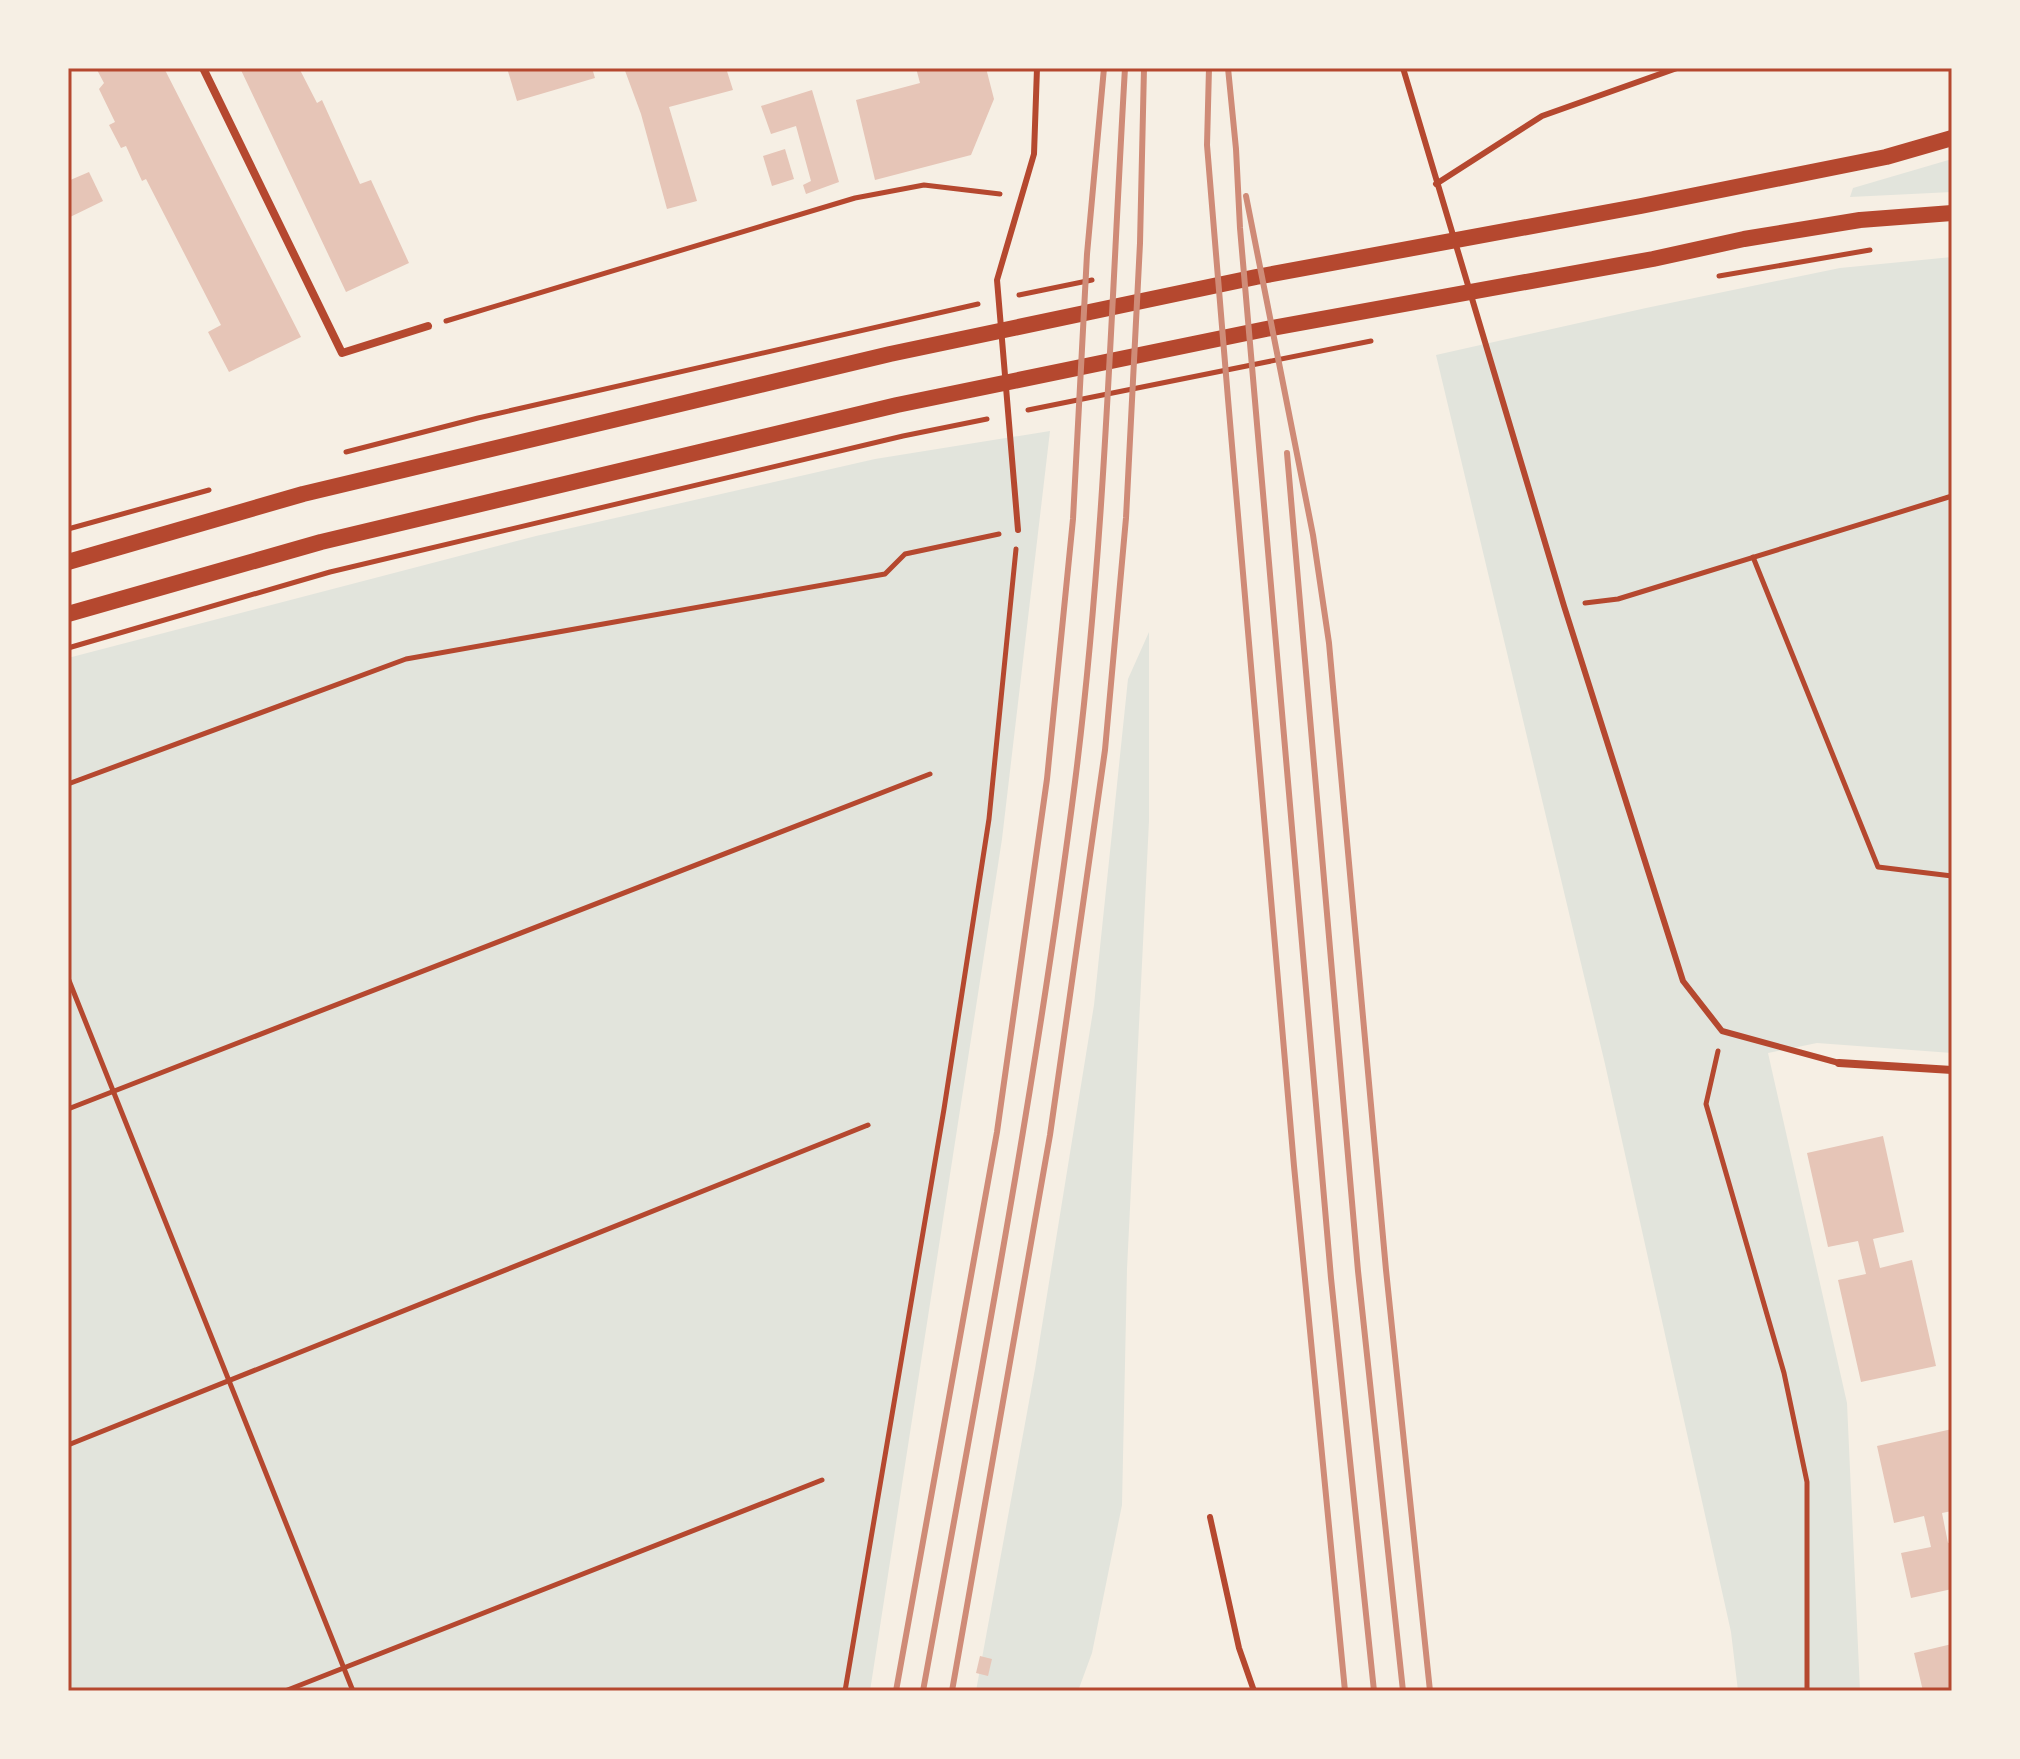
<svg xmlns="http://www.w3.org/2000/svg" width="2020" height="1759" font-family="Lato,sans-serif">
<rect width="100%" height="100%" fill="#f6efe4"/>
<!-- green -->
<g fill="#e2e4dc">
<path d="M1952 159V192L1850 197 1853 188Z"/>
<path d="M1952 257V1053L1817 1043 1768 1053 1847 1403 1860 1691H1738L1731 1632 1605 1064 1436 355 1646 308 1840 268Z"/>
<path d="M1050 431 1002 839 870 1691H68V658L536 536 875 459Z"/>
<path d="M1149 632V821L1127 1269 1122 1505 1092 1653 1078 1691H976L1035 1369 1094 1005 1128 679Z"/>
</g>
<!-- building -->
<g fill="#e6c5b7">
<path d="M96 68H164L301 337 229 372 208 332 221 325 146 179 142 181 126 146 121 148 109 125 115 122 99 89 104 83Z"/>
<path d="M240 68H299L317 103 322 100 360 184 371 180 409 263 346 292Z"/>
<path d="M507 68H592L595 78 517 101Z"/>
<path d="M624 68H726L733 90 669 107 697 201 667 209 641 114Z"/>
<path d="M916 68H986L994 99 971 155 875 180 856 100 920 83Z"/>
<path d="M812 90 839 182 806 194 803 185 811 181 796 126 771 134 761 106Z"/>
<path d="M785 149 794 179 772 186 763 156Z"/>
<path d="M89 172 103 201 68 218V181Z"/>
<path d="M1883 1136 1904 1232 1873 1239 1880 1268 1912 1260 1936 1366 1861 1382 1838 1280 1866 1274 1858 1241 1828 1247 1807 1153Z"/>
<path d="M1952 1429V1511L1942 1513 1948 1543 1952 1542V1589L1911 1598 1901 1553 1931 1547 1924 1516 1894 1523 1877 1446Z"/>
<path d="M1952 1644V1691H1923L1914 1653Z"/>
<path d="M980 1656 992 1659 988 1676 976 1673Z"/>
</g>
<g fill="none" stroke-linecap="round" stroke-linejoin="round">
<!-- path -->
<g stroke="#b5482f" stroke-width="5">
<path d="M1719 276 1870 250"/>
<path d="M1019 295 1092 280"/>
<path d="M446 321 855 198 924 185 1000 194"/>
<path d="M1028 410 1371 341"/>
<path d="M346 452 478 418 978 304"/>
<path d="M68 529 209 490"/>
<path d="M1753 557 1878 867 1952 876"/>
<path d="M1585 603 1618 599 1952 496"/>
<path d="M68 648 330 572 903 436 987 419"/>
<path d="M68 784 406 659 885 574 905 554 999 534"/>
<path d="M68 978 353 1691"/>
<path d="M1718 1051 1706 1104 1784 1373 1807 1482V1691"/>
<path d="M68 1109 930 774"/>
<path d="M68 1445 868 1125"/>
<path d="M285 1691 822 1480"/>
<path d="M845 1691 944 1109 989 819 1016 549"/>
</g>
<!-- service -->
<g stroke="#b5482f" stroke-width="6">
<path d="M1403 68 1564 606 1683 981 1722 1031 1839 1063"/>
<path d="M1436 184 1542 116 1677 68"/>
<path d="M1018 530 997 280 1034 154 1037 68"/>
<path d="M1210 1517 1239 1648 1254 1691"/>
</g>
<!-- minor -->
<g stroke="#b5482f" stroke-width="8">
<path d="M203 68 342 353 428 326"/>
<path d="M1839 1063 1952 1070"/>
</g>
<!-- secondary -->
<g stroke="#b5482f" stroke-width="16">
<path d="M68 562 303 494 890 354 1256 277 1641 206 1886 157 1952 138"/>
<path d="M68 614 321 542 897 405 1266 329 1653 259 1744 239 1860 220 1952 213"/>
</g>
<!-- rail -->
<g stroke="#cf8b77" stroke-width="6">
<path d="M1209 68 1207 145 1228 399 1294 1166 1345 1691"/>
<path d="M1228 68 1236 149 1240 228 1331 1278 1374 1691"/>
<path d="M1246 196 1313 535 1329 643 1386 1270 1430 1691"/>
<path d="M1287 453 1358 1271 1403 1691"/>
<path d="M896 1691 997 1132 1047 779 1073 519 1087 254 1104 68"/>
<path d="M923 1691C978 1389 1036 1087 1075 782 1105 545 1111 306 1125 68"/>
<path d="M952 1691 1050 1135 1105 750 1126 518 1140 243 1144 68"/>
</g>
</g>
<!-- border -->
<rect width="2020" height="1759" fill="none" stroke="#f6efe4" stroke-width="140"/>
<rect x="70" y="70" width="1880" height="1619" fill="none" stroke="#b5482f" stroke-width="3"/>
</svg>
